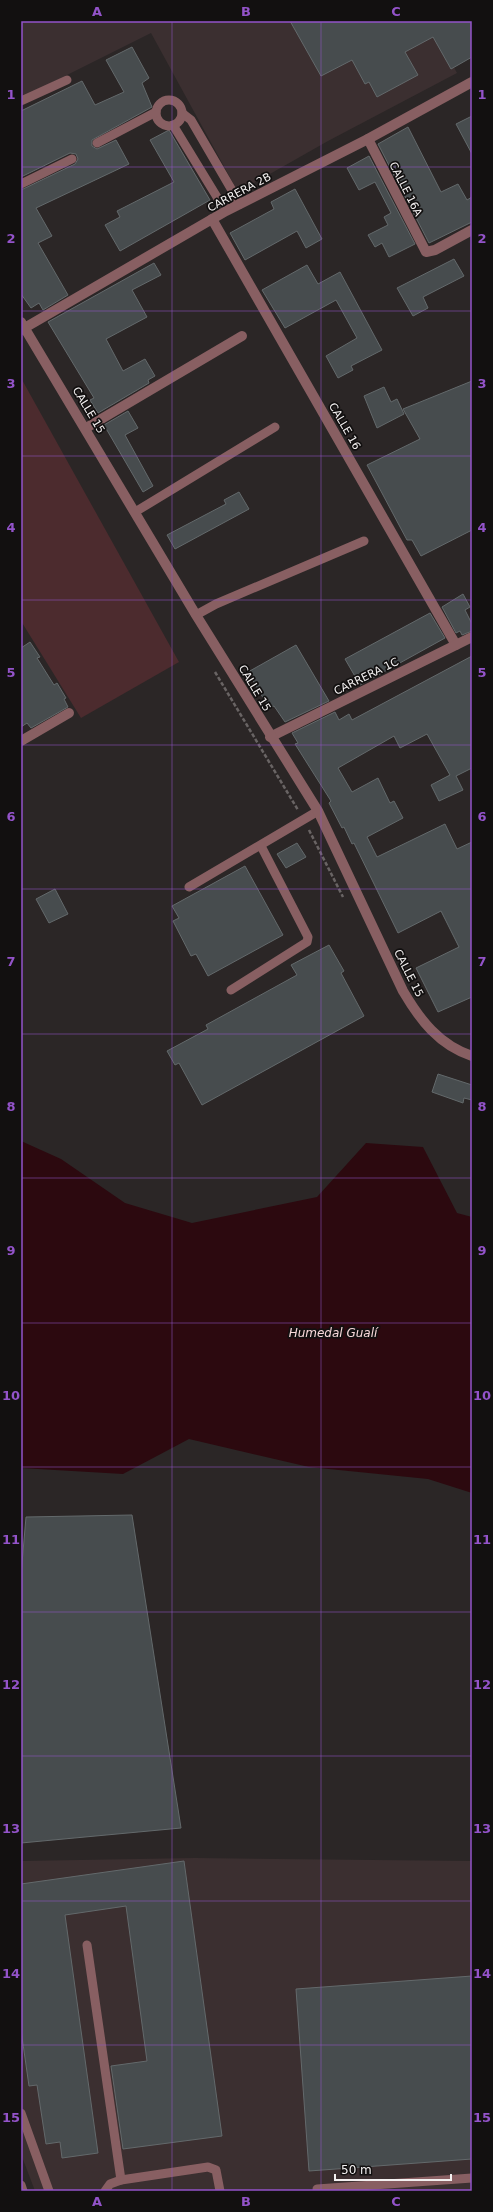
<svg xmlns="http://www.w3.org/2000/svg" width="493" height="2212" font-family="'DejaVu Sans',sans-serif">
<rect width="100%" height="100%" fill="#2b2626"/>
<!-- built -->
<g fill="#3b2f30">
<path d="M21 21H429L457 73 328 141 238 192 151 33 21 98Z"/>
<path d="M195 1858 472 1861V2191H35L21 2154V1861Z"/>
</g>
<!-- green -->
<path fill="#4c2b2e" d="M21 378 179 662 81 718 21 621Z"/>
<!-- water -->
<path fill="#2c090f" d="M21 1141 61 1159 125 1203 192 1223 317 1197 366 1143 423 1147 457 1213 472 1217V1493L428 1479 309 1467 189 1439 123 1474 21 1468Z"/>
<!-- building -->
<g fill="#474c4e" stroke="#63696b">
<path d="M290 21H472V57L451 69 433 37 405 52 418 75 377 97 369 82 365 84 352 60 321 76Z"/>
<path d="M132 47 149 78 142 83 152 107 92 140V146L97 149 116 140 129 164 36 208 52 236 38 243 68 295 43 310 39 303 31 308 21 294V190L75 164 78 159 76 154 70 153 21 177V111L82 81 95 105 124 92 106 60Z"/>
<path d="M472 116V154L456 124Z"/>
<path d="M408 127 441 192 458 184 467 200 472 197V222L429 243 378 144Z"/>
<path d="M169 130 210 200 120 251 105 225 120 217 117 211 174 182 150 140Z"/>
<path d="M369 156 415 244 389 257 382 243 375 247 368 235 388 225 384 217 391 213 375 182 359 190 347 168Z"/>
<path d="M295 189 322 239 306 248 297 231 245 260 230 233 274 209 271 202Z"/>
<path d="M454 259 464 276 423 297 428 308 413 316 397 288Z"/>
<path d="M154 263 161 275 132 290 147 317 106 339 123 371 145 359 155 376 148 380 149 383 98 413 90 400 94 398 48 322Z"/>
<path d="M307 265 318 284 340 272 382 350 351 366 353 370 338 378 326 356 357 338 336 300 285 328 262 290Z"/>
<path d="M472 381V530L421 556 412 540H407L367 465 420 439 403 409Z"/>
<path d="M384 387 391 402 397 399 404 414 377 428 364 396Z"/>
<path d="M128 411 138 428 125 435 153 486 143 492 104 425Z"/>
<path d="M239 492 249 509 175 549 167 535 226 504 224 500Z"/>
<path d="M463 594 470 607 465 610 472 624V631L462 635 460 631 456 633 442 607Z"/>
<path d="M430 613 445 638 360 685 345 659Z"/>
<path d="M30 642 40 657 37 658 54 685 57 683 66 698 64 699 68 707 31 728 27 723 21 727V648Z"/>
<path d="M296 645 329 701 285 722 274 706 269 708 248 672Z"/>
<path d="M472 656V768L456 776 463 790 439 801 431 785 450 775 427 734 400 748 394 736 338 768 352 792 378 778 390 803 394 801 403 818 367 837 377 857 445 824 457 849 472 842V997L438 1012 416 968 459 947 441 911 398 933 354 843 352 844 344 827 342 828 329 803 331 801 295 744 298 743 292 733 335 712 339 720 349 714 352 720Z"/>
<path d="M297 843 306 857 286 868 277 854Z"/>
<path d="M245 866 283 935 208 976 196 954 191 956 173 921 179 918 172 906Z"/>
<path d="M55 889 68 914 49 923 36 899Z"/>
<path d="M329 945 344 971 341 973 364 1016 202 1105 179 1063 175 1065 167 1051 208 1029 206 1025 297 975 291 965Z"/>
<path d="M438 1074 472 1085V1100L464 1098 463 1103 432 1092Z"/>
<path d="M132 1515 181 1828 21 1843V1575L26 1517Z"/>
<path d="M184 1861 222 2136 123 2149 111 2066 147 2061 126 1906 65 1915 98 2153 62 2158 60 2142 46 2144 37 2085 29 2086 21 2030V1884Z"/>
<path d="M472 1976V2159L309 2171 296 1989Z"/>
</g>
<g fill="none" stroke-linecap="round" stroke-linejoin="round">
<!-- path -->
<g stroke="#696464" stroke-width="2.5" stroke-dasharray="4 2" stroke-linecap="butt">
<path d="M215 672 298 810"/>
<path d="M309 830 343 897"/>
</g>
<!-- service -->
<g stroke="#885f62" stroke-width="9">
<circle cx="169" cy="113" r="13"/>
<path d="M21 101 67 80"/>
<path d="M182 113 191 120 240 204"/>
<path d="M173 125 220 202"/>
<path d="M97 143 156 112"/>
<path d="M21 184 72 159"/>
<path d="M135 512 275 427"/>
<path d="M196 615 216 604 364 541"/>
<path d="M189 887 318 811"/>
<path d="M231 990 307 942 308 937 261 846"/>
<path d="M87 1945 121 2180"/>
<path d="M21 2113 49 2191"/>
<path d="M21 2185 23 2191"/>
<path d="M317 2189 472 2178"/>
<path d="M105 2191 110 2184 121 2180 208 2167 216 2170 220 2191"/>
</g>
<!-- minor -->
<g stroke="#885f62" stroke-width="10">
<path d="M368 139 426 252 435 250 472 230"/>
<path d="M212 219 456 645"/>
<path d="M21 330 226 211 368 139 472 82"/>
<path d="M86 428 242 336"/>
<path d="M270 737 472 637"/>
<path d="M21 741 69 713"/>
</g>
<!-- tertiary -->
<path stroke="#885f62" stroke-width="10" d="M21 322 196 615 318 811 403 991C420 1020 439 1045 472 1056"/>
</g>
<!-- grid -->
<path fill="none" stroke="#9353c9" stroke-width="1" stroke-opacity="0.55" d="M172 21V2191M321 21V2191M21 167H472M21 311H472M21 456H472M21 600H472M21 745H472M21 889H472M21 1034H472M21 1178H472M21 1323H472M21 1467H472M21 1612H472M21 1756H472M21 1901H472M21 2045H472"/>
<g text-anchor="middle" stroke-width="3.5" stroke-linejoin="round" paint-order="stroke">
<!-- street labels -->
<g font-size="11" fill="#f4f1f1" stroke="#121010">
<text transform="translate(406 189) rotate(63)" y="4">CALLE 16A</text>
<text transform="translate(239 192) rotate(-28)" y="4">CARRERA 2B</text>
<text transform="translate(89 410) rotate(59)" y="4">CALLE 15</text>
<text transform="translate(345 426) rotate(60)" y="4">CALLE 16</text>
<text transform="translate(366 676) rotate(-26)" y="4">CARRERA 1C</text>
<text transform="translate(255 688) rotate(59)" y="4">CALLE 15</text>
<text transform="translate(409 973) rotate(63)" y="4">CALLE 15</text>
</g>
<!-- water labels -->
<g font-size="12" font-style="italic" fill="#f9d9db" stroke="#121010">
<text x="333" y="1337">Humedal Gualí</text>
</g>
</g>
<!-- border -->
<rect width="493" height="2212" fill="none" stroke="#121010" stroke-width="44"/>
<!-- scale -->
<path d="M335 2174v6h116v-6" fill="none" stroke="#f4f1f1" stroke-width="2"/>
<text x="341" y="2174" font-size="12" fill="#f4f1f1" stroke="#121010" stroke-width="3" paint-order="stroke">50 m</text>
<rect x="22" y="22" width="449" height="2168" fill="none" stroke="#9353c9" stroke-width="1.5"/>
<g font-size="13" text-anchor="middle" font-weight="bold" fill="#9353c9">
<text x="97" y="16">A</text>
<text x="246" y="16">B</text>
<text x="396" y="16">C</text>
<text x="11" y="99">1</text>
<text x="482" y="99">1</text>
<text x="11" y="243">2</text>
<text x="482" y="243">2</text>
<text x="11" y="388">3</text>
<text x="482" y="388">3</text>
<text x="11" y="532">4</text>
<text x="482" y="532">4</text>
<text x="11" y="677">5</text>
<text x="482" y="677">5</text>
<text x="11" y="821">6</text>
<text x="482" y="821">6</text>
<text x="11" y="966">7</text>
<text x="482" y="966">7</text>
<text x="11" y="1111">8</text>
<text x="482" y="1111">8</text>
<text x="11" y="1255">9</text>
<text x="482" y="1255">9</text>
<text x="11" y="1400">10</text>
<text x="482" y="1400">10</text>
<text x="11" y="1544">11</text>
<text x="482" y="1544">11</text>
<text x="11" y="1689">12</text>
<text x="482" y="1689">12</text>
<text x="11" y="1833">13</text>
<text x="482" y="1833">13</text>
<text x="11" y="1978">14</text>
<text x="482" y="1978">14</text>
<text x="11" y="2122">15</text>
<text x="482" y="2122">15</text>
<text x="97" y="2206">A</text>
<text x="246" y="2206">B</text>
<text x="396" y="2206">C</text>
</g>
</svg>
